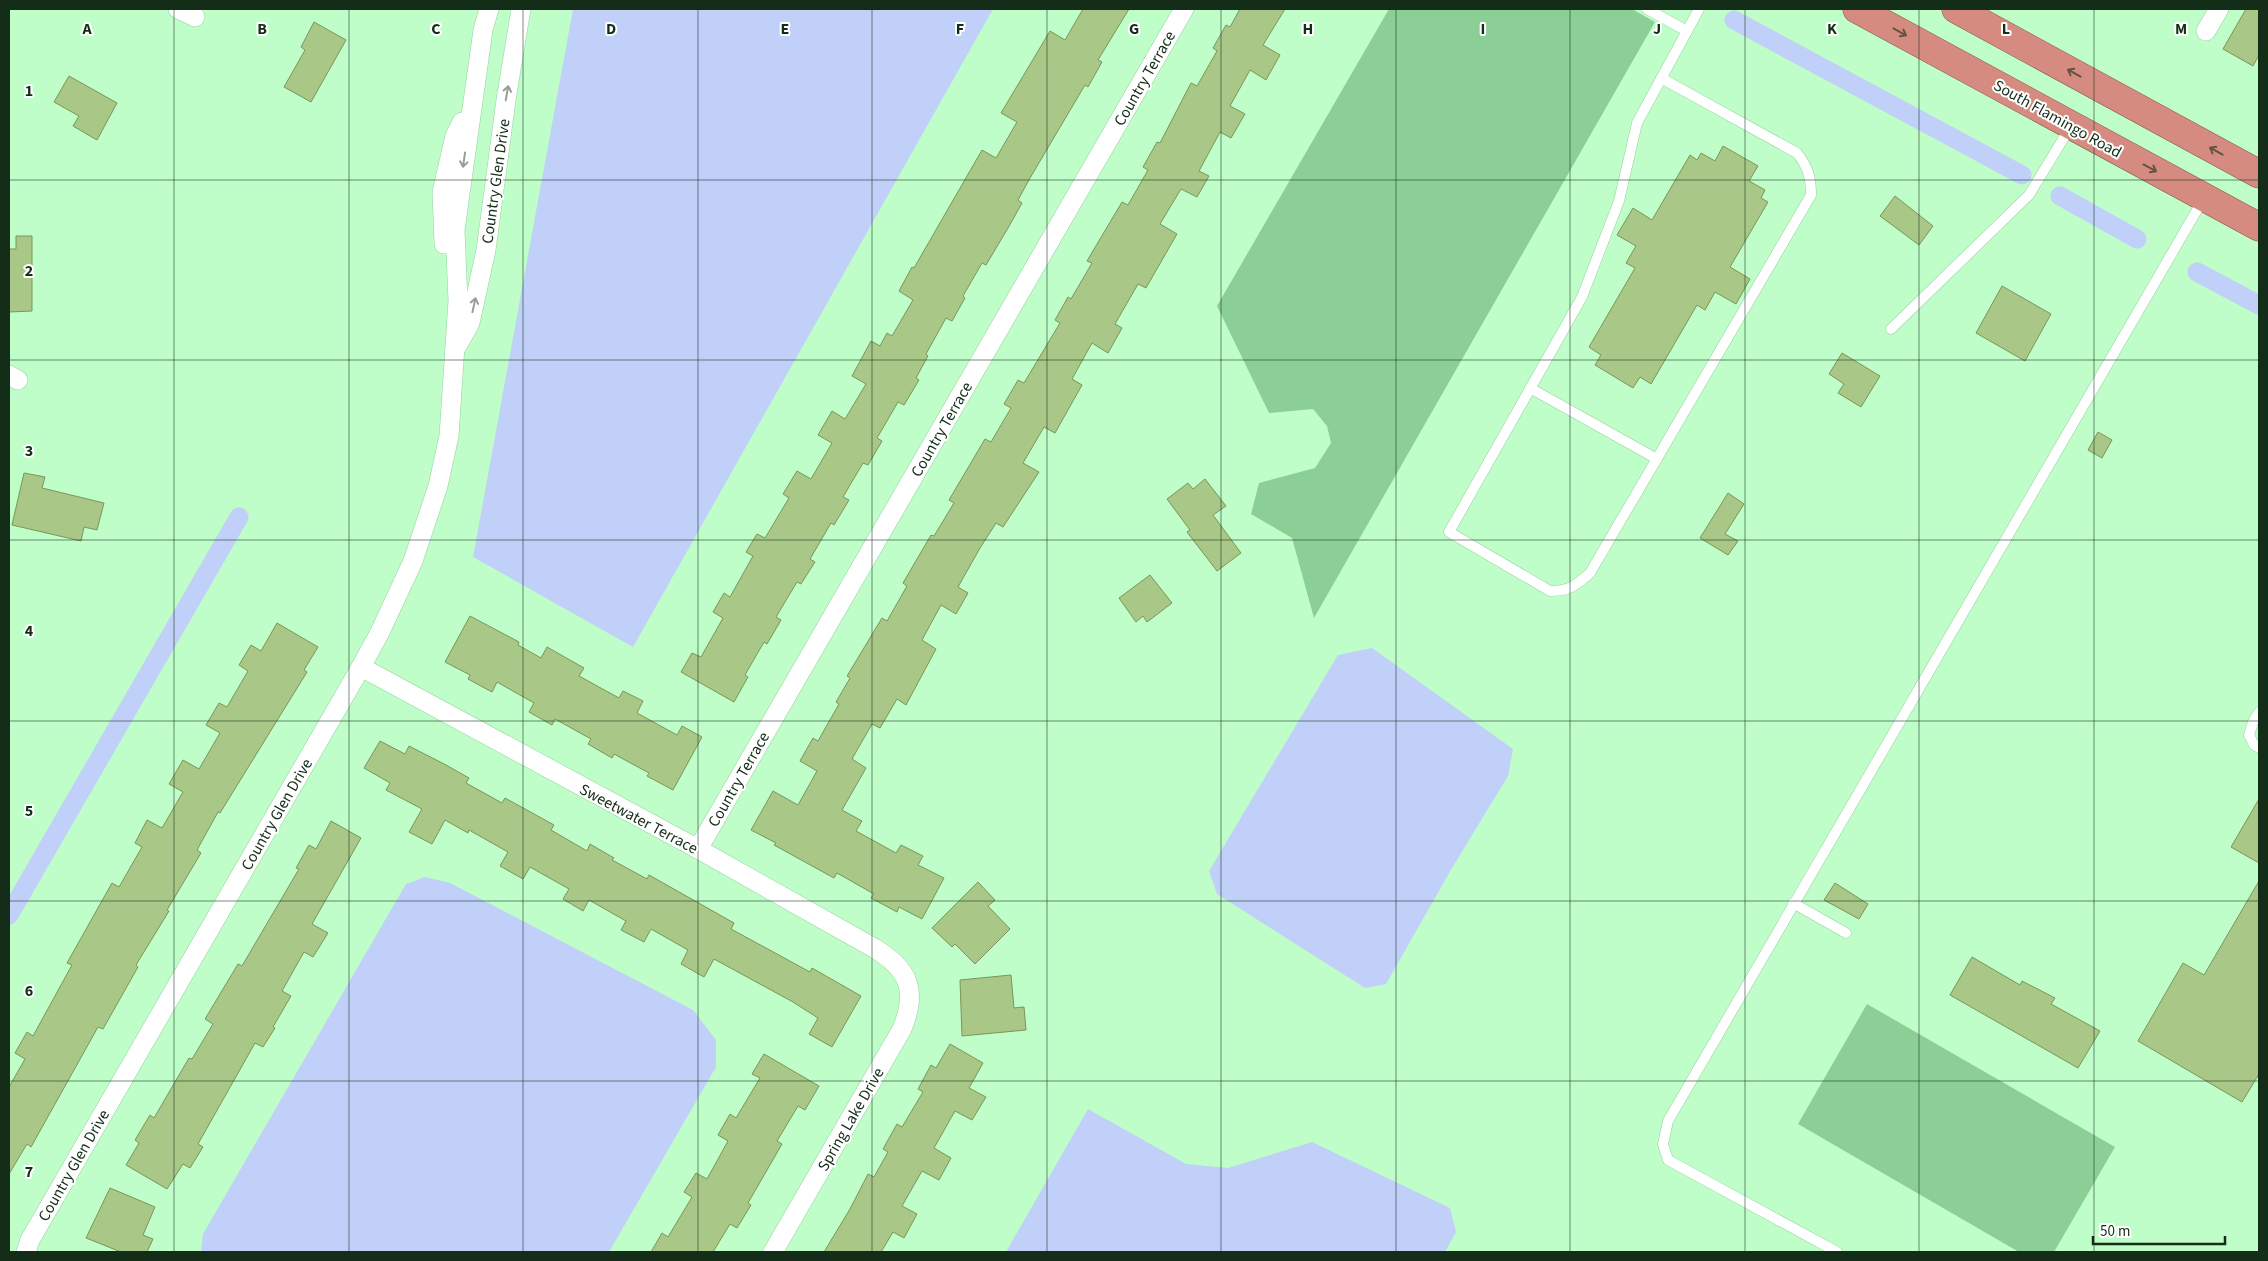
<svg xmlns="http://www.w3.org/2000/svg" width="2268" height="1261" font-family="'Source Sans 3',sans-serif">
<rect width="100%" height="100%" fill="#bffdc9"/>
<!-- green -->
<g fill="#8bcf97">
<path d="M1389 9H1632L1655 22 1314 618 1292 538 1251 514 1259 483 1315 468 1331 443 1327 426 1313 409 1269 413 1217 306Z"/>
<path d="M1867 1004 2115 1147 2054 1252H2019L1798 1124Z"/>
</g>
<!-- water -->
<g fill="#c1d0f8">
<path d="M573 9H993L633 647 473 557Z"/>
<path d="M1372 648 1513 749 1508 776 1452 868 1386 984 1365 988 1217 894 1209 871 1338 655Z"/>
<path d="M425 877 450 883 693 1010 716 1040V1067L609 1252H201L203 1234 406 884Z"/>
<path d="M1088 1109 1186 1164 1228 1168 1312 1142 1450 1208 1456 1232 1445 1252H1006Z"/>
</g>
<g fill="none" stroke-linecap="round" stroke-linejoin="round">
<!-- canal -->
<g stroke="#c1d0f8" stroke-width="19">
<path d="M1734 20 2022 175"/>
<path d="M2060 196 2137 239"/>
<path d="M2197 272 2259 305"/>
<path d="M9 915 239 517"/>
</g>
</g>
<!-- building -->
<g fill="#a9c887" stroke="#799658">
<path d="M1083 9H1129L1098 60 1102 62 1088 87 1085 85 1030 178 1018 200 1022 203 1008 228 986 265 982 263 963 296 965 298 952 321 946 318 926 354 928 356 916 378 919 380 904 405 898 402 877 438 882 441 868 465 863 463 843 497 849 500 834 525 831 523 810 559 815 562 801 584 797 582 776 617 781 620 767 644 764 642 745 675 748 677 734 702 681 672 692 653 701 657 723 618 713 612 724 593 730 597 753 556 746 552 757 534 765 538 789 498 783 494 797 471 811 479 832 443 818 435 832 411 845 419 866 384 852 376 871 341 880 346 887 333 892 336 913 300 899 291 912 267 914 268 982 150 996 158 1017 122 1001 113 1050 31 1065 40Z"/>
<path d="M1240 9H1285L1263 45 1280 55 1266 80 1250 70 1230 106 1245 114 1231 138 1220 132 1199 171 1209 176 1197 197 1181 189 1160 224 1177 234 1146 288 1138 284 1115 324 1122 328 1108 353 1092 343 1072 379 1082 385 1055 433 1044 427 1023 463 1039 472 1003 527 996 523 980 548 958 587 968 593 956 614 941 605 922 640 936 649 906 705 897 699 880 728 872 724 852 759 866 768 842 810 862 821 856 831 896 853 901 845 923 856 918 865 944 878 922 919 899 907 897 912 871 898 874 894 837 873 834 878 774 845 776 843 751 830 773 791 798 805 817 771 800 761 813 738 818 741 839 704 836 702 850 678 847 676 882 618 887 621 907 586 903 583 931 535 934 536 954 503 949 500 985 439 991 442 1011 408 1004 404 1018 380 1024 383 1060 323 1055 320 1068 297 1071 299 1092 263 1087 261 1122 202 1128 205 1148 170 1143 167 1157 142 1160 143 1191 83 1197 86 1217 51 1213 48 1226 25 1230 27Z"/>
<path d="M2246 9H2259V55L2253 66 2223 49Z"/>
<path d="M314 22 346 40 311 102 284 87 305 50 301 47Z"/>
<path d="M69 76 117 103 97 140 73 126 79 116 54 102Z"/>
<path d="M1723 146 1758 166 1749 181 1765 190 1761 198 1768 202 1730 267 1750 279 1736 304 1715 292 1705 310 1697 305 1651 384 1640 377 1633 388 1595 365 1601 355 1589 347 1635 268 1626 263 1636 246 1617 235 1633 208 1652 220 1690 155 1697 160 1701 153 1715 161Z"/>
<path d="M1895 196 1933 226 1919 245 1880 216Z"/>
<path d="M16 236H32V311L9 312V249H16Z"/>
<path d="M2002 286 2051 314 2025 361 1976 333Z"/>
<path d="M1842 353 1880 376 1861 407 1838 393 1844 384 1829 374Z"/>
<path d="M2098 432 2112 440 2102 458 2088 450Z"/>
<path d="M24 473 45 477 42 488 104 503 97 530 84 527 81 541 12 525Z"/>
<path d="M1205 479 1226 506 1213 515 1241 553 1217 571 1187 532 1190 530 1167 499 1188 483 1193 489Z"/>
<path d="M1728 493 1744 504 1725 534 1738 541 1728 555 1700 538Z"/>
<path d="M1150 575 1172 603 1147 622 1143 616 1136 622 1119 598Z"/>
<path d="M470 616 519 642 518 645 541 658 547 647 584 668 579 676 619 698 623 691 643 701 637 713 677 735 682 726 702 737 673 790 647 776 649 773 614 754 612 758 588 744 591 739 555 719 552 725 529 712 534 703 497 682 492 692 468 679 470 675 445 662Z"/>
<path d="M277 623 318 647 304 670 307 672 220 813 218 812 197 850 201 853 167 910 169 911 136 965 138 967 103 1029 98 1027 31 1147 27 1144 9 1174V1087L25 1059 15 1053 27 1032 33 1036 72 965 67 963 112 883 119 887 142 847 135 843 147 820 162 828 183 792 169 784 183 760 199 769 220 733 206 725 219 703 227 707 248 671 239 665 251 645 261 651Z"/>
<path d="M380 741 405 754 409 746 446 765 469 778 466 783 502 803 505 798 554 825 551 830 587 851 590 844 614 858 612 860 647 879 649 875 734 923 731 929 810 972 812 968 861 996 832 1047 809 1034 818 1018 793 1002 714 959 704 977 681 964 688 950 651 929 644 942 621 930 626 921 589 900 583 911 563 899 569 889 530 867 523 879 500 866 508 852 469 830 468 833 445 820 432 844 409 832 422 809 386 790 390 783 364 768Z"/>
<path d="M2259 799V863L2231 847Z"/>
<path d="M331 821 361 838 312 924 328 933 313 957 304 952 282 991 291 996 273 1027 275 1028 263 1047 255 1043 198 1144 203 1147 190 1168 183 1164 167 1189 126 1165 139 1143 135 1140 150 1115 154 1118 189 1058 192 1059 213 1024 205 1019 238 964 242 966 299 869 296 868 309 845 316 849Z"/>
<path d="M2259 881V1074L2242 1102 2138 1041 2183 963 2204 975Z"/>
<path d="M978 882 995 900 988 906 1010 929 975 964 955 944 952 947 932 928Z"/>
<path d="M1835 883 1868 904 1859 919 1824 900Z"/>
<path d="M1972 957 2020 985 2022 981 2055 998 2051 1004 2100 1031 2078 1068 1950 995Z"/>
<path d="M1011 975 1014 1008 1024 1007 1026 1030 962 1036 960 980Z"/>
<path d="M950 1044 983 1063 969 1088 986 1097 972 1120 955 1111 934 1148 951 1158 939 1180 922 1171 902 1206 917 1214 904 1238 893 1232 881 1252H824L850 1209 868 1174 874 1177 888 1152 883 1149 897 1124 902 1127 923 1092 918 1089 931 1065 936 1068Z"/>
<path d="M764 1054 819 1086 805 1110 798 1106 777 1141 782 1144 748 1203 751 1205 737 1228 730 1224 713 1252H651L662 1233 668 1237 692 1197 684 1192 696 1173 707 1179 728 1141 718 1135 730 1114 736 1118 760 1078 752 1074Z"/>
<path d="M110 1188 155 1207 143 1235 153 1239 147 1252H121L86 1238Z"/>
</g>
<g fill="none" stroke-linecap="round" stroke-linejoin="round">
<!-- service casing -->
<g stroke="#95d29f" stroke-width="11">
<g id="service">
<path d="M1647 9 1687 31"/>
<path d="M1661 78 1797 153C1808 167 1811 177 1811 195L1590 573C1576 585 1570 591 1550 591L1449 532 1582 297 1619 201 1637 123 1699 9"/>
<path d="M1891 329 2029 195 2071 126"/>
<path d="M1530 388 1657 459"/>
<path d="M2259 712 2253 722 2249 735 2254 745 2259 748"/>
<path d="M1793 903 1846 933"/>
<path d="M1837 1252 1668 1160 1663 1144 1668 1121 2204 198"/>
</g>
</g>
<!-- minor casing -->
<g stroke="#95d29f" stroke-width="20">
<g id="minor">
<path d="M178 9 195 17"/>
<path d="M2206 31 2219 9"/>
<path d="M444 244 442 192 455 136 462 122"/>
<path d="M457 346 470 323 486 250 506 100 521 9"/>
<path d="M9 375 18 380"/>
<path d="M361 667 698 849 874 948C909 969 918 990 902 1029L773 1252"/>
<path d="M698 849 1184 9"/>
<path d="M26 1252 30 1240 361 667 380 632 413 561 438 486 449 436 458 301 455 230 483 30 489 9"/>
</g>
</g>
<!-- trunk casing -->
<g stroke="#8b5748" stroke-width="29">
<g id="trunk">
<path d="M1857 9 2259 227"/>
<path d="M1956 9 2259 174"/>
</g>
</g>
<!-- service -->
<use href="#service" stroke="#fff" stroke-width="10"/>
<!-- minor -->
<use href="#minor" stroke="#fff" stroke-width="19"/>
<!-- trunk -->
<use href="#trunk" stroke="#d68b80" stroke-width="28"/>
</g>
<!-- one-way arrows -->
<defs><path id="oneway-shaft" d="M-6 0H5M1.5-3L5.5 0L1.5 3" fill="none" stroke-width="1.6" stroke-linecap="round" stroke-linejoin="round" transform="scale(1.25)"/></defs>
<g stroke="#625342">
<use href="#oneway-shaft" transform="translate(1900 32) rotate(29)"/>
<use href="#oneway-shaft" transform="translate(2074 73) rotate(-151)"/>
<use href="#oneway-shaft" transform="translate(2216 151) rotate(-151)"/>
<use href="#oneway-shaft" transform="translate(2150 168) rotate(28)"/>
</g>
<g stroke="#95a098">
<use href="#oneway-shaft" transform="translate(507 93) rotate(-80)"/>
<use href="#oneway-shaft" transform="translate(464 160) rotate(98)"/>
<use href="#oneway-shaft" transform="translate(474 305) rotate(-78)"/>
</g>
<!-- grid -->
<path fill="none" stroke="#142d19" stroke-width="1" stroke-opacity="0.55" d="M174 9V1252M349 9V1252M523 9V1252M698 9V1252M872 9V1252M1047 9V1252M1221 9V1252M1396 9V1252M1570 9V1252M1745 9V1252M1919 9V1252M2094 9V1252M9 180H2259M9 360H2259M9 540H2259M9 721H2259M9 901H2259M9 1081H2259"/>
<g text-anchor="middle" stroke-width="4" stroke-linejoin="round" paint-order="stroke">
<!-- street labels -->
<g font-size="16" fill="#142d19" stroke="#fff">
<text transform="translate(1144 78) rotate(-60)" y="6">Country Terrace</text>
<text transform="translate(2058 118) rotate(29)" y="6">South Flamingo Road</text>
<text transform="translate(495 181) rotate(-82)" y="6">Country Glen Drive</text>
<text transform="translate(941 429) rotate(-60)" y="6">Country Terrace</text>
<text transform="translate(738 779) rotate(-60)" y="6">Country Terrace</text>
<text transform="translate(276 814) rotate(-60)" y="6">Country Glen Drive</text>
<text transform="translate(639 818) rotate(28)" y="6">Sweetwater Terrace</text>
<text transform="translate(850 1119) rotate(-60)" y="6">Spring Lake Drive</text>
<text transform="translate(73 1165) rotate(-60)" y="6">Country Glen Drive</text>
</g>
</g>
<g font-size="16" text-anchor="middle" font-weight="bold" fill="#142d19" stroke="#fff" stroke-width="4" stroke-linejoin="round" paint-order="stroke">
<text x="87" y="34">A</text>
<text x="262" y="34">B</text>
<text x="436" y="34">C</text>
<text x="611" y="34">D</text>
<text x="785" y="34">E</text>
<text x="960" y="34">F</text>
<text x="1134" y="34">G</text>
<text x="1308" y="34">H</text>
<text x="1483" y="34">I</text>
<text x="1657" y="34">J</text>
<text x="1832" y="34">K</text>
<text x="2006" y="34">L</text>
<text x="2181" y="34">M</text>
<text x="29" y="96">1</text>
<text x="29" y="276">2</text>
<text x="29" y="456">3</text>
<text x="29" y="636">4</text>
<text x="29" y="816">5</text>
<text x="29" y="996">6</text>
<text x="29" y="1177">7</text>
</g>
<!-- border -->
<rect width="2268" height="1261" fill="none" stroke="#142d19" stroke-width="20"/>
<!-- scale -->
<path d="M2093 1236v8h132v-8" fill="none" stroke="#142d19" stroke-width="2.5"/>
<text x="2100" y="1236" font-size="15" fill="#142d19" stroke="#ffffff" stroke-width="4" paint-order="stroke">50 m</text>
</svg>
